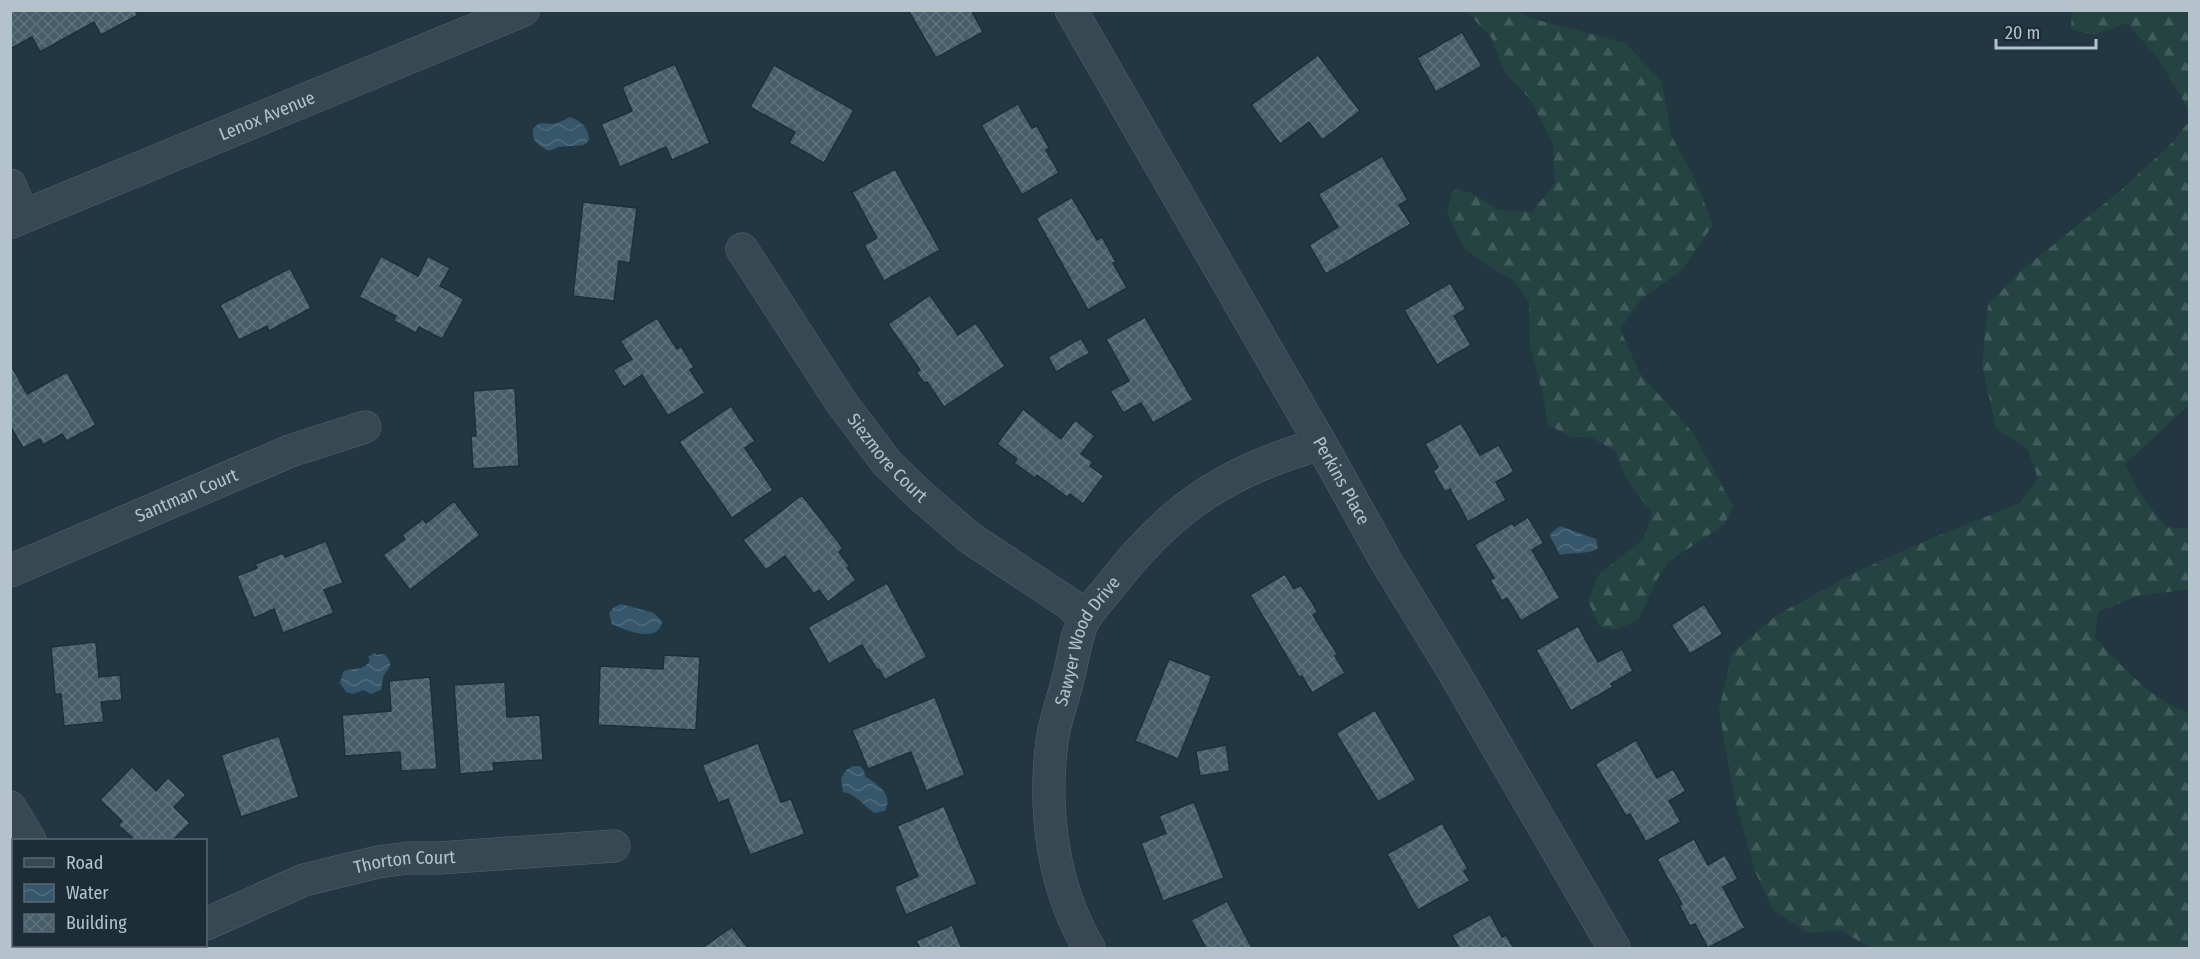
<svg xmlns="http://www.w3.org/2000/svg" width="2200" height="959" font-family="'Fira Sans Condensed',sans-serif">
<defs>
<pattern id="forest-firs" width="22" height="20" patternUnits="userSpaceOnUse" patternTransform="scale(1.5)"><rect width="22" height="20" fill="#254341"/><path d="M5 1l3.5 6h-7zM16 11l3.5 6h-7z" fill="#425c5b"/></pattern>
<pattern id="water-waves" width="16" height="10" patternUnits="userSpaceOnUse" patternTransform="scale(1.5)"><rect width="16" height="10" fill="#35566b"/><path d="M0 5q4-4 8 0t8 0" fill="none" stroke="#506d7f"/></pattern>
<pattern id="building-cross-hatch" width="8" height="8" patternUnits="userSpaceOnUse" patternTransform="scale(1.5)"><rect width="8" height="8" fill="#475d69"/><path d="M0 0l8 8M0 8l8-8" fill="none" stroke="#5f737d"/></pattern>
</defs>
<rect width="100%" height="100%" fill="#233742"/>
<!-- forest -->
<g fill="url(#forest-firs)">
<path d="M1462 11H1520L1530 18 1625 43 1662 82 1671 135 1694 177 1713 225 1681 271 1641 299 1620 329 1639 372 1693 433 1733 506 1724 525 1668 562 1657 580 1638 620 1614 630 1600 627 1588 601 1599 574 1644 539 1652 513 1625 477 1615 451 1591 437H1570L1548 424 1543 395 1530 345 1529 301 1513 280 1491 268 1464 248 1447 213 1453 189 1471 193 1499 210 1532 212 1555 183 1553 144 1530 99 1505 73 1491 37 1468 13Z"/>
<path d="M2072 11H2189V110L2157 57 2127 23 2094 35 2071 29Z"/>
<path d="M2189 121V405L2125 464 2141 495 2166 527 2189 529V589L2138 596 2098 612 2095 638C2118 662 2156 705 2189 712V948H1871L1840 930 1808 933 1773 910 1755 871 1734 796 1719 710 1732 653 1777 615 1854 573 1930 539 2020 503 2038 479 2028 449 1996 429 1982 364 1988 305 2021 271 2120 191 2174 141Z"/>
</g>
<!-- water -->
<g fill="url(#water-waves)">
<path d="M570 117C581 120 589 129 589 140L584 145 558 147 549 151C540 146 531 142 533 129 541 119 546 126 556 123 561 122 565 119 570 117Z"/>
<path d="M1560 526 1596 539 1598 548C1589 555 1571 552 1560 555L1550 536 1552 532Z"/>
<path d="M621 604 654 613 662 621C660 644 626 631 612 624L609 613 614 607Z"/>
<path d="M375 653 376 655 384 654C394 663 390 667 384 675 382 679 382 686 381 690L371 694 363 690 353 694 346 692 340 683 343 672C353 666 363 673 370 660L368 657Z"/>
<path d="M853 766H860L864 771 865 776C877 785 894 793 885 811L874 813C863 805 856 794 843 792L841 778 846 770Z"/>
</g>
<!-- building -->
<g fill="url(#building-cross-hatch)" stroke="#1e2f39" stroke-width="1.5">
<path d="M10 10H135L138 15 101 35 94 22 40 52 32 37 10 49Z"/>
<path d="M908 10H971L983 32 936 58Z"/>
<path d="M1462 32 1482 66 1436 92 1417 58Z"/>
<path d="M1318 55 1360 111 1322 140 1309 122 1280 144 1251 105Z"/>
<path d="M675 64 710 143 672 160 666 147 620 167 601 124 632 111 622 87Z"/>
<path d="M774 65 854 110 824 163 789 143 795 132 750 107Z"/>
<path d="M1018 104 1032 128 1037 126 1049 148 1046 150 1059 173 1022 195 981 125Z"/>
<path d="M1382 156 1408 200 1399 205 1411 224 1326 274 1309 245 1338 227 1318 194Z"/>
<path d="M895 169 940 250 884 281 864 245 877 238 852 192Z"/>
<path d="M1072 197 1097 240 1102 237 1116 262 1113 263 1127 288 1088 310 1036 218Z"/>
<path d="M583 202 637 208 630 263 619 261 614 301 573 296Z"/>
<path d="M381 256 418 276 428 256 450 268 440 286 464 299 442 339 419 327 416 333 394 321 396 316 359 297Z"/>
<path d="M290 268 311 308 269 331 267 326 239 340 220 305Z"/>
<path d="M1450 283 1466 309 1454 316 1471 345 1437 365 1404 310Z"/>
<path d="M930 295 958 335 976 323 1005 366 944 407 927 382 924 383 916 372 920 370 888 324Z"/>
<path d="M1145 317 1193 400 1153 423 1141 403 1123 413 1110 391 1129 381 1106 339Z"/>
<path d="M657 318 677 349 681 346 694 367 690 370 705 393 668 416 642 375 624 387 613 370 632 359 620 341Z"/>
<path d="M1081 338 1090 353 1056 372 1048 357Z"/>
<path d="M12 367 27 394 67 372 96 425 67 441 62 434 43 445 40 439 23 448 10 426V369Z"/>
<path d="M515 388 519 466 473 469 471 436H476L473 391Z"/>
<path d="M731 406 755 441 745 448 773 490 732 518 679 442Z"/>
<path d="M1023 409 1061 439 1075 420 1095 436 1081 454 1093 462 1090 466 1104 476 1083 504 1070 494 1067 497 1037 475 1035 478 1014 463 1017 459 997 444Z"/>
<path d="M1461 423 1480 455 1499 445 1514 472 1496 482 1506 500 1468 522 1450 489 1445 492 1433 471 1438 467 1425 444Z"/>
<path d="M802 495 843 548 839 552 850 567 847 568 856 580 828 602 819 590 814 594 785 556 766 570 743 540Z"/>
<path d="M454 501 480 535 410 590 383 555 405 539 402 535 423 519 426 523Z"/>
<path d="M1528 517 1544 543 1532 550 1560 598 1521 621 1507 598 1502 601 1490 580 1494 578 1474 545 1512 523 1514 526Z"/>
<path d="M326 541 343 583 324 590 334 613 283 633 274 609 254 618 237 576 257 568 255 564 283 553 285 557Z"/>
<path d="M1285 574 1294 589 1301 585 1318 612 1313 615 1338 655 1335 656 1345 673 1312 693 1302 676 1299 677 1250 595Z"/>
<path d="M887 583 927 657 885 680 879 669 877 670 862 645 829 664 808 627Z"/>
<path d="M1704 604 1723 634 1690 654 1671 625Z"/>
<path d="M1578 626 1598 662 1622 649 1633 671 1611 684 1613 687 1571 711 1536 650Z"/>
<path d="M96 642 99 677 120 675 122 700 101 702 104 722 64 726 61 694H55L51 647Z"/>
<path d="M664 655 700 657 696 730 598 725 600 666 663 669Z"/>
<path d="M1169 659 1212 676 1178 759 1135 741Z"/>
<path d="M430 677 437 769 401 771 400 752 345 756 342 715 391 711 389 681Z"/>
<path d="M505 682 507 717 540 715 543 760 493 763 494 771 460 774 454 685Z"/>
<path d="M935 697 965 775 926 791 911 752 868 769 852 730Z"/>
<path d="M1375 710 1416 780 1378 802 1336 733Z"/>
<path d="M279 736 299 797 241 817 221 755Z"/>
<path d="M1636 740 1657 778 1673 769 1686 791 1669 801 1681 822 1646 842 1630 814 1626 816 1595 764Z"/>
<path d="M758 743 781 802 791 799 805 834 750 855 728 799 718 803 702 765Z"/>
<path d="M1226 745 1230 771 1200 776 1196 751Z"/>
<path d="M132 767 156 791 168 778 186 795 174 807 190 823 173 840H135L118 825 122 821 100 800Z"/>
<path d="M1194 802 1224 878 1163 901 1141 843 1166 833 1159 816Z"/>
<path d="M944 806 977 884 906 915 894 887 918 876 897 826Z"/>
<path d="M1442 823 1468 869 1464 871 1470 881 1418 910 1387 854Z"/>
<path d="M1694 839 1708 865 1725 855 1738 879 1723 887 1745 928 1708 948 1695 924 1690 926 1679 905 1682 904 1657 859Z"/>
<path d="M1227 901 1252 948H1206L1191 920Z"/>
<path d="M1490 914 1502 937 1506 935 1514 948H1459L1452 935Z"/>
<path d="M952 925 962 948H920L916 941Z"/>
<path d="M732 927 748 948H702Z"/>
</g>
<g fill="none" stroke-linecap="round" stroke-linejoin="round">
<!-- minor casing -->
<g stroke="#55656f" stroke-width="33">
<g id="minor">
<path id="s1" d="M1071 10 1321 444 1386 561 1452 669 1614 948"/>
<path d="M10 185 23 216"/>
<path id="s2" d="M742 249 841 402 887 463 920 495 970 538 1071 605 1084 620"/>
<path id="s3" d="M10 571 290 451 365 427"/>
<path d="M10 807 30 840"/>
<path id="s4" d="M206 924 304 880 378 862 409 858H439L614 846"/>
<path d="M90 946 92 948"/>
<path d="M153 948 160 946"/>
<path id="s5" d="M1089 948C1053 887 1043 812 1052 741 1055 719 1064 697 1069 675 1073 659 1077 631 1085 618 1094 604 1106 592 1116 579 1174 505 1231 469 1321 444"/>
</g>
</g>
<!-- tertiary casing -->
<g stroke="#55656f" stroke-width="34">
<g id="tertiary">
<path id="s6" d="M10 222 523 10"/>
</g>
</g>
<!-- minor -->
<use href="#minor" stroke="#384852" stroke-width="32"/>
<!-- tertiary -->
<use href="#tertiary" stroke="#384852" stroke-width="33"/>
</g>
<g text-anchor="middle" stroke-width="4.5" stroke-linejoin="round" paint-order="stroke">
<!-- street labels -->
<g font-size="18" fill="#b4c2cc" stroke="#1c2d37">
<text dy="6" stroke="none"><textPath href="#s6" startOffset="278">Lenox Avenue</textPath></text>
<text dy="6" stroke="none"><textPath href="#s2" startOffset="255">Siezmore Court</textPath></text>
<text dy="6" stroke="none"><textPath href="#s1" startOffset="543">Perkins Place</textPath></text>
<text dy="6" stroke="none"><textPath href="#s3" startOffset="192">Santman Court</textPath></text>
<text dy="6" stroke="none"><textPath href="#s5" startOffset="321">Sawyer Wood Drive</textPath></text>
<text dy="6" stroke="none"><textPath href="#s4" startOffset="210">Thorton Court</textPath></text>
</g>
</g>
<!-- border -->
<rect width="2200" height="959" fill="none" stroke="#b4c2cc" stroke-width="24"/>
<!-- legend -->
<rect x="12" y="839" width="195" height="108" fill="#1c2d37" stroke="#596973" stroke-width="1.5"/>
<rect x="24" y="858" width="30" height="9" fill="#384852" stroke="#596973" stroke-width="1.5"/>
<text x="66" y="869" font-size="18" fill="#b4c2cc">Road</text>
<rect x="24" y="884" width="30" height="18" fill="url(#water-waves)" stroke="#596973" stroke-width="1.5"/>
<text x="66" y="899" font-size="18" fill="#b4c2cc">Water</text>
<rect x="24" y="914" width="30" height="18" fill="url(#building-cross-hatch)" stroke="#596973" stroke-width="1.5"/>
<text x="66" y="929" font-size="18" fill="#b4c2cc">Building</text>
<!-- scale -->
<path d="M1996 39v9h100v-9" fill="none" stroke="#b4c2cc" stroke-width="3"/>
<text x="2005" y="39" font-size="18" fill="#b4c2cc" stroke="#1c2d37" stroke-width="4.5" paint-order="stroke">20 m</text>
</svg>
